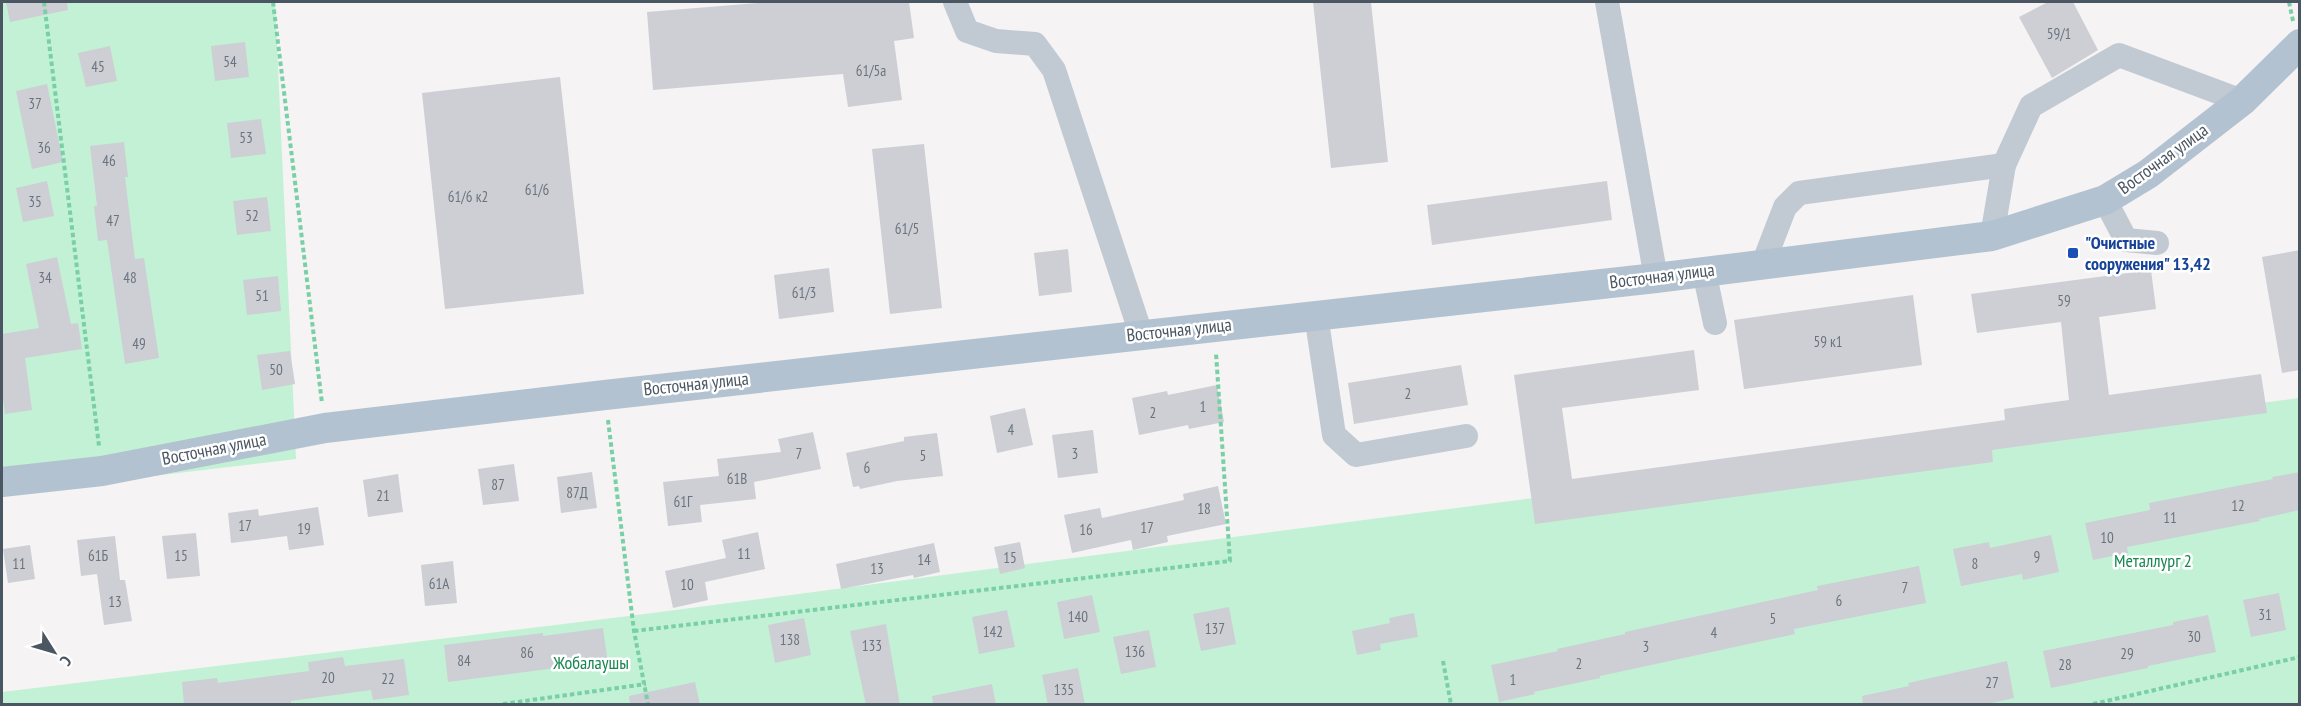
<svg xmlns="http://www.w3.org/2000/svg" width="2301" height="706" font-family="'PT Sans Narrow',sans-serif">
<rect width="100%" height="100%" fill="#f5f3f3"/>
<!-- green -->
<g fill="#c3f1d5">
<path d="M2 2H275L296 459 2 494Z"/>
<path d="M2299 398V704H2V692L629 616Z"/>
</g>
<!-- building -->
<g fill="#cdcfd5">
<path d="M6 2H67L68 10 10 22Z"/>
<path d="M771 2H909L914 38 894 41 902 100 848 107 843 74 653 90 647 12Z"/>
<path d="M1313 2H1371L1388 162 1331 168Z"/>
<path d="M2048 2H2073L2098 50 2052 78 2019 17Z"/>
<path d="M245 42 249 77 215 81 211 46Z"/>
<path d="M110 46 117 81 86 87 78 53Z"/>
<path d="M560 77 584 294 445 309 422 93Z"/>
<path d="M47 84 63 162 32 169 16 91Z"/>
<path d="M261 119 266 154 231 158 227 123Z"/>
<path d="M124 142 128 177H125L135 259 144 258 159 358 125 364 107 240 98 241 94 206H97L90 146Z"/>
<path d="M924 144 942 308 890 314 872 149Z"/>
<path d="M47 181 54 216 23 222 16 188Z"/>
<path d="M1607 181 1612 220 1432 245 1427 205Z"/>
<path d="M267 197 271 231 237 235 233 201Z"/>
<path d="M1068 249 1072 292 1039 296 1034 253Z"/>
<path d="M2300 250V370L2282 373 2262 257Z"/>
<path d="M57 257 71 324 78 323 82 349 25 358 32 410 5 414 2 392V334L39 328 26 264Z"/>
<path d="M829 268 834 312 779 319 774 275Z"/>
<path d="M2151 270 2156 309 2099 317 2109 395 2261 374 2267 413 1992 450 1993 462 1535 524 1514 375 1694 350 1699 390 1562 408 1572 479 2005 420 2004 409 2069 400 2061 322 1977 333 1971 294Z"/>
<path d="M278 276 281 311 247 315 243 280Z"/>
<path d="M1913 295 1922 365 1744 389 1734 320Z"/>
<path d="M290 351 295 384 262 390 257 355Z"/>
<path d="M1461 365 1468 405 1354 424 1348 383Z"/>
<path d="M1217 385 1224 422 1189 429 1188 425 1139 435 1132 398 1167 391 1168 395Z"/>
<path d="M1025 408 1033 445 997 453 990 416Z"/>
<path d="M1093 430 1098 473 1058 478 1052 435Z"/>
<path d="M813 432 821 469 754 482 756 499 700 505 702 522 668 526 663 482 719 476 717 459 781 452 778 439Z"/>
<path d="M937 433 943 476 897 481 860 489 859 486 853 487 846 453 904 441V437Z"/>
<path d="M514 464 519 501 483 505 478 469Z"/>
<path d="M592 472 597 508 561 513 557 477Z"/>
<path d="M2300 472V510L2259 519 2260 521 2127 547 2128 553 2093 560 2085 523 2150 510 2149 503 2273 479 2272 477Z"/>
<path d="M398 474 403 512 368 517 363 480Z"/>
<path d="M1218 486 1226 524 1167 536 1168 542 1133 550 1131 540 1072 553 1064 515 1100 508 1102 518 1184 500 1183 494Z"/>
<path d="M318 507 324 545 289 550 287 536 231 543 228 513 258 509 259 516Z"/>
<path d="M758 532 765 569 705 582 708 600 673 608 665 571 726 558 722 540Z"/>
<path d="M196 533 200 576 167 579 162 536Z"/>
<path d="M2051 535 2059 572 2023 580 2022 574 1961 586 1953 549 1989 542 1990 548Z"/>
<path d="M115 536 120 580H125L132 621 104 625 97 574 81 576 77 540Z"/>
<path d="M1020 542 1025 568 1000 574 994 547Z"/>
<path d="M934 543 940 572 914 578 913 575 841 589 836 564Z"/>
<path d="M30 545 35 579 8 583 3 549Z"/>
<path d="M453 561 457 603 425 606 421 565Z"/>
<path d="M1919 566 1926 603 1794 629 1795 634 1600 676V678L1534 692 1535 694 1499 702 1491 665 1558 651 1557 649 1625 634V632L1818 590 1817 586Z"/>
<path d="M2279 593 2286 630 2251 637 2243 600Z"/>
<path d="M1092 595 1100 632 1064 639 1057 602Z"/>
<path d="M1229 607 1236 644 1201 651 1193 614Z"/>
<path d="M1007 610 1015 647 979 654 972 617Z"/>
<path d="M1414 613 1418 637 1380 644 1381 650 1357 655 1352 631 1390 623 1389 618Z"/>
<path d="M2208 615 2216 652 2148 666V668L2051 688 2043 651 2173 625V622Z"/>
<path d="M804 618 811 655 775 663 768 625Z"/>
<path d="M886 624 900 705H866L850 631Z"/>
<path d="M603 628 608 664 572 669V666L448 682 444 645 543 633V636Z"/>
<path d="M1149 630 1156 667 1121 674 1113 637Z"/>
<path d="M343 657 345 666 404 659 409 695 373 700 371 690 291 701V705H184L182 682 217 678 218 683 309 671 308 662Z"/>
<path d="M2007 661 2014 698 1983 705H1863L1862 696 1909 686 1908 683Z"/>
<path d="M1078 668 1085 705H1048L1042 675Z"/>
<path d="M695 682 700 705H630L629 696Z"/>
<path d="M992 684 996 705H933L932 696Z"/>
</g>
<g fill="none" stroke-linecap="round" stroke-linejoin="round">
<!-- path -->
<g stroke="#7ad0a6" stroke-width="4" stroke-dasharray="4.5 3" stroke-linecap="butt">
<path d="M44 2 99 446"/>
<path d="M273 2 322 403"/>
<path d="M2289 2 2293 21"/>
<path d="M608 420 634 631 648 704"/>
<path d="M634 631 1230 561 1216 353"/>
<path d="M1443 661 1451 704"/>
<path d="M503 704 646 684"/>
<path d="M2093 704 2300 657"/>
</g>
<!-- minor -->
<g stroke="#c1cad2" stroke-width="24">
<path d="M955 2 967 31 996 41 1035 44 1054 70 1141 334"/>
<path d="M1607 2 1656 278"/>
<path d="M2105 200 2126 240 2157 243"/>
<path d="M1992 236 2004 165 2031 106 2119 55 2242 101"/>
<path d="M1763 264 1785 207 1799 193 2004 165"/>
<path d="M1704 271 1715 323"/>
<path d="M1316 315 1334 435 1356 455 1466 436"/>
</g>
<!-- major -->
<path stroke="#b3c2d1" stroke-width="30" d="M2 482 102 471 325 428 605 395 1656 278 1992 236 2105 200 2148 174 2242 101 2300 44"/>
</g>
<!-- markers -->
<rect fill="#1a4fb4" stroke="#fff" stroke-width="2" x="2067" y="247" width="12" height="12" rx="3"/>
<g text-anchor="middle" stroke-width="5" stroke-linejoin="round" paint-order="stroke">
<!-- number labels -->
<g font-size="15" fill="#6b747e">
<text x="2059" y="39">59/1</text>
<text x="230" y="67">54</text>
<text x="98" y="72">45</text>
<text x="871" y="76">61/5а</text>
<text x="35" y="109">37</text>
<text x="246" y="143">53</text>
<text x="44" y="153">36</text>
<text x="109" y="166">46</text>
<text x="537" y="195">61/6</text>
<text x="468" y="202">61/6 к2</text>
<text x="35" y="207">35</text>
<text x="252" y="221">52</text>
<text x="113" y="226">47</text>
<text x="907" y="234">61/5</text>
<text x="45" y="283">34</text>
<text x="130" y="283">48</text>
<text x="804" y="298">61/3</text>
<text x="262" y="301">51</text>
<text x="2064" y="306">59</text>
<text x="1828" y="347">59 к1</text>
<text x="139" y="349">49</text>
<text x="276" y="375">50</text>
<text x="1408" y="399">2</text>
<text x="1203" y="412">1</text>
<text x="1153" y="418">2</text>
<text x="1011" y="435">4</text>
<text x="799" y="459">7</text>
<text x="1075" y="459">3</text>
<text x="923" y="461">5</text>
<text x="867" y="473">6</text>
<text x="737" y="484">61В</text>
<text x="498" y="490">87</text>
<text x="577" y="498">87Д</text>
<text x="383" y="501">21</text>
<text x="683" y="507">61Г</text>
<text x="2238" y="511">12</text>
<text x="1204" y="514">18</text>
<text x="2170" y="523">11</text>
<text x="245" y="531">17</text>
<text x="1147" y="533">17</text>
<text x="304" y="534">19</text>
<text x="1086" y="535">16</text>
<text x="2107" y="543">10</text>
<text x="744" y="559">11</text>
<text x="98" y="561">61Б</text>
<text x="181" y="561">15</text>
<text x="2037" y="562">9</text>
<text x="1010" y="563">15</text>
<text x="924" y="565">14</text>
<text x="19" y="569">11</text>
<text x="1975" y="569">8</text>
<text x="877" y="574">13</text>
<text x="439" y="589">61А</text>
<text x="687" y="590">10</text>
<text x="1905" y="593">7</text>
<text x="1839" y="606">6</text>
<text x="115" y="607">13</text>
<text x="2265" y="620">31</text>
<text x="1078" y="622">140</text>
<text x="1773" y="624">5</text>
<text x="1215" y="634">137</text>
<text x="993" y="637">142</text>
<text x="1714" y="638">4</text>
<text x="2194" y="642">30</text>
<text x="790" y="645">138</text>
<text x="872" y="651">133</text>
<text x="1646" y="652">3</text>
<text x="1135" y="657">136</text>
<text x="527" y="658">86</text>
<text x="2127" y="659">29</text>
<text x="464" y="666">84</text>
<text x="1579" y="669">2</text>
<text x="2065" y="670">28</text>
<text x="328" y="683">20</text>
<text x="388" y="684">22</text>
<text x="1513" y="685">1</text>
<text x="1992" y="688">27</text>
<text x="1064" y="695">135</text>
</g>
<!-- street labels -->
<g font-size="18" fill="#4a5661" stroke="#fff">
<text transform="translate(2163 159) rotate(-36)" y="6">Восточная улица</text>
<text transform="translate(1662 276) rotate(-7)" y="6">Восточная улица</text>
<text transform="translate(1179 330) rotate(-6)" y="6">Восточная улица</text>
<text transform="translate(696 384) rotate(-6)" y="6">Восточная улица</text>
<text transform="translate(214 449) rotate(-11)" y="6">Восточная улица</text>
</g>
<!-- transit labels -->
<g font-size="18" font-weight="bold" fill="#164399" stroke="#fff" text-anchor="start">
<text x="2085" y="249">"Очистные<tspan x="2085" dy="21">сооружения" 13,42</tspan></text>
</g>
<!-- park labels -->
<g font-size="18" fill="#17864f" stroke="#fff">
<text x="2153" y="567">Металлург 2</text>
<text x="591" y="669">Жобалаушы</text>
</g>
</g>
<!-- border -->
<rect width="2301" height="706" fill="none" stroke="#4a5661" stroke-width="6"/>
<!-- north arrow -->
<g transform="translate(54 652) rotate(127)" stroke="#ffffff" stroke-width="4.5" paint-order="stroke">
<path d="M0-4.5L10 22L0 15L-10 22Z" fill="#4a5661"/>
<text y="-9" font-size="16" font-weight="bold" text-anchor="middle" fill="#4a5661">С</text>
</g>
</svg>
